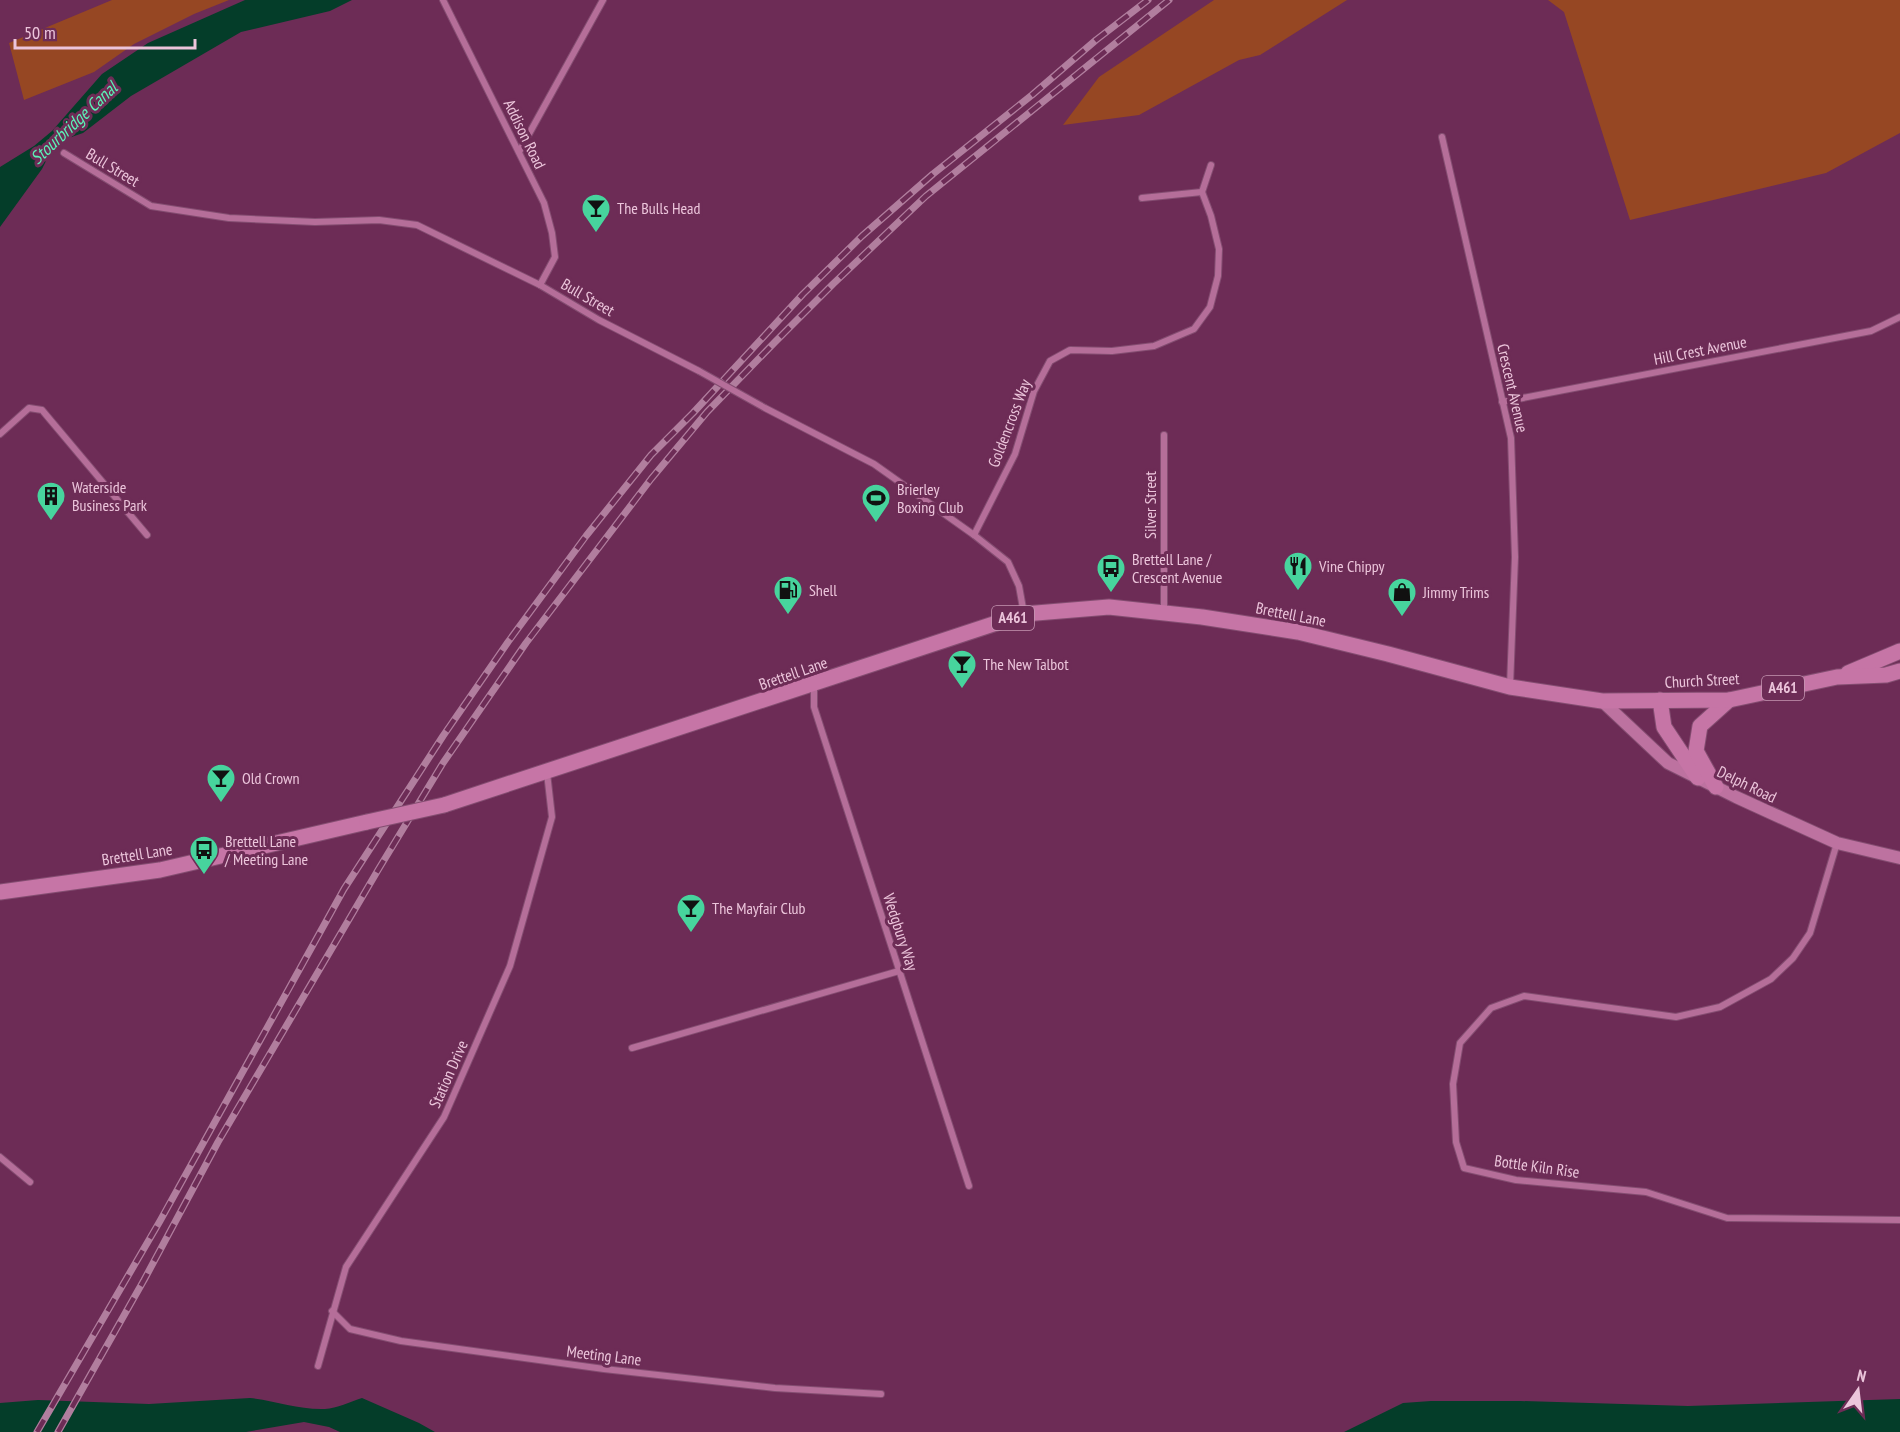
<svg xmlns="http://www.w3.org/2000/svg" width="1900" height="1432" font-family="'PT Sans Narrow',sans-serif">
<rect width="100%" height="100%" fill="#6d2c56"/>
<!-- green -->
<g fill="#964723">
<path d="M112 0H229L194 14 134 44 94 72 24 100 9 43Z"/>
<path d="M1214 0H1347L1260 55 1239 60 1139 115 1063 125 1099 77Z"/>
<path d="M1548 0H1900V133L1826 173 1630 220 1564 12Z"/>
</g>
<!-- water -->
<g fill="#043d29">
<path d="M245 0H352L330 11 241 32 131 96 83 133 63 140 49 155 42 169 0 227V167L34 146 52 131 102 74 148 43Z"/>
<path d="M250 1398C276 1401 299 1410 325 1409 337 1408 350 1402 362 1398L419 1423 435 1432H340L329 1427 304 1422 246 1432H0V1403L38 1400 149 1404Z"/>
<path d="M1900 1399V1432H1344L1403 1403 1431 1401H1520L1688 1406Z"/>
</g>
<g fill="none" stroke-linecap="round" stroke-linejoin="round">
<!-- street casing -->
<g stroke="#844d71" stroke-width="8">
<g id="street">
<path d="M443 0 544 203 552 233 555 257 540 285"/>
<path d="M1442 137 1511 438 1515 557 1510 686"/>
<path d="M519 152 603 0"/>
<path d="M64 153 151 206 229 218 315 222 379 220 417 225 540 285 599 320 699 371"/>
<path d="M1142 198 1202 192 1211 165"/>
<path d="M1502 402 1871 331 1900 317"/>
<path d="M765 408 874 464 974 535 1008 562 1019 586 1024 614"/>
<path d="M0 434 29 408 42 410 147 535"/>
<path d="M974 535 1015 454 1034 391 1050 361 1070 350 1112 351 1154 346 1194 329 1210 307 1218 276 1219 249 1211 216 1202 192"/>
<path d="M1164 611V435"/>
<path d="M814 685V707L969 1186"/>
<path d="M1837 843 1810 933 1793 958 1771 979 1720 1007 1676 1017 1524 996 1491 1008 1460 1043 1453 1084 1456 1142 1464 1168 1516 1180 1646 1192 1727 1218 1900 1220"/>
<path d="M632 1048 899 971"/>
<path d="M0 1157 30 1182"/>
<path d="M332 1311 350 1329 401 1341 604 1369 775 1388 881 1394"/>
<path d="M318 1366 346 1267 444 1117 510 966 552 817 547 773"/>
</g>
</g>
<!-- secondary casing -->
<g stroke="#844d71" stroke-width="14">
<path id="secondary" d="M1602 701 1668 763 1736 797 1837 843 1900 858"/>
</g>
<!-- primary casing -->
<g stroke="#844d71" stroke-width="17">
<g id="primary">
<path d="M1848 673 1900 651"/>
<path d="M1660 700 1664 727 1698 778"/>
<path d="M1716 787 1696 751 1700 726 1729 700"/>
<path d="M444 805 1024 614 1109 607 1202 617 1298 632 1388 654 1510 687 1602 701 1729 700 1837 677 1886 675 1900 671"/>
<path d="M0 892 160 870 367 822"/>
</g>
</g>
<!-- street -->
<use href="#street" stroke="#b56e99" stroke-width="6"/>
<!-- secondary -->
<use href="#secondary" stroke="#bd72a0" stroke-width="12"/>
<!-- primary -->
<use href="#primary" stroke="#c675a6" stroke-width="15"/>
<!-- rail casing -->
<g stroke="#b17e9e" stroke-width="7">
<g id="rail">
<path d="M37 1432 160 1221 344 889 443 736 508 642 586 536 651 455 693 413 803 294 862 236 933 174 1032 95 1096 40 1148 0"/>
<path d="M58 1432 144 1280 218 1142 378 870 443 763 526 643 651 479 707 412 775 342 833 284 926 196 1169 0"/>
</g>
</g>
<!-- rail -->
<use href="#rail" stroke="#6d2c56" stroke-width="4.5" stroke-dasharray="14" stroke-linecap="butt"/>
<!-- street-bridge casing -->
<g stroke="#844d71" stroke-width="8" stroke-linecap="butt">
<path id="street-bridge" d="M699 371 765 408"/>
</g>
<!-- primary-bridge casing -->
<g stroke="#844d71" stroke-width="17" stroke-linecap="butt">
<path id="primary-bridge" d="M367 822 444 805"/>
</g>
<!-- street-bridge -->
<use href="#street-bridge" stroke="#b56e99" stroke-width="6"/>
<!-- primary-bridge -->
<use href="#primary-bridge" stroke="#c675a6" stroke-width="15"/>
</g>
<!-- icons -->
<defs>
<g id="bar-pin" transform="scale(1.5)"><path d="M0 17L-7.5 6A9.5 9.5 0 1 1 7.5 6Z" fill="#47d49d" stroke="#6d2c56"/><path d="M-6-5H6L.8 .8V4.5H3.5V6h-7V4.5H-.8V.8Z" fill="#111"/></g>
<g id="building-pin" transform="scale(1.5)"><path d="M0 17L-7.5 6A9.5 9.5 0 1 1 7.5 6Z" fill="#47d49d" stroke="#6d2c56"/><path d="M-4-6H4V6H1V3H-1V6H-4ZM-2.5-4.3h1.7v1.8h-1.7ZM.8-4.3h1.7v1.8H.8ZM-2.5-1h1.7V.8h-1.7ZM.8-1h1.7V.8H.8Z" fill="#111"/></g>
<g id="stadium-pin" transform="scale(1.5)"><path d="M0 17L-7.5 6A9.5 9.5 0 1 1 7.5 6Z" fill="#47d49d" stroke="#6d2c56"/><path d="M0-5a6.5 5 0 1 0 0 10a6.5 5 0 1 0 0-10ZM-3.5-1.8h7v3.6h-7Z" fill="#111"/></g>
<g id="restaurant-pin" transform="scale(1.5)"><path d="M0 17L-7.5 6A9.5 9.5 0 1 1 7.5 6Z" fill="#47d49d" stroke="#6d2c56"/><path d="M-5-6h1v4h1v-4h1v4h1v-4h1v5L-1.5 .5V6h-2V.5L-5-1ZM5-6V6H3V1.5H1.5Q1.5-4 5-6Z" fill="#111"/></g>
<g id="bus-pin" transform="scale(1.5)"><path d="M0 17L-7.5 6A9.5 9.5 0 1 1 7.5 6Z" fill="#47d49d" stroke="#6d2c56"/><path d="M-5-6H5V4H4V6H2V4H-2V6H-4V4H-5ZM-3.5-4V0h7V-4ZM-3.5 1.2v1.5H-2V1.2ZM2 1.2v1.5H3.5V1.2Z" fill="#111"/></g>
<g id="fuel-pin" transform="scale(1.5)"><path d="M0 17L-7.5 6A9.5 9.5 0 1 1 7.5 6Z" fill="#47d49d" stroke="#6d2c56"/><path d="M-5.5-6h7V0h2V4h1.3V-2.5L3-4.5l.8-.8L6-3V5H2.5V1h-1V6h-7ZM-4.2-4.7v3.2H.2V-4.7Z" fill="#111"/></g>
<g id="shop-pin" transform="scale(1.5)"><path d="M0 17L-7.5 6A9.5 9.5 0 1 1 7.5 6Z" fill="#47d49d" stroke="#6d2c56"/><path d="M-5-2.5h2.3a2.7 3.5 0 0 1 5.4 0H5L5.5 6h-11ZM-1.5-2.5h3a1.5 2.3 0 0 0-3 0Z" fill="#111"/></g>
</defs>
<g fill-rule="evenodd">
<use href="#bar-pin" x="596" y="208"/>
<use href="#building-pin" x="51" y="496"/>
<use href="#stadium-pin" x="876" y="498"/>
<use href="#restaurant-pin" x="1298" y="566"/>
<use href="#bus-pin" x="1111" y="568"/>
<use href="#fuel-pin" x="788" y="590"/>
<use href="#shop-pin" x="1402" y="592"/>
<use href="#bar-pin" x="962" y="664"/>
<use href="#bar-pin" x="221" y="778"/>
<use href="#bus-pin" x="204" y="850"/>
<use href="#bar-pin" x="691" y="908"/>
</g>
<g text-anchor="middle" stroke-width="6" stroke-linejoin="round" paint-order="stroke">
<!-- shield labels -->
<g fill="#6d2c56" stroke="#c697b3" stroke-width="1.5">
<rect x="992" y="606" width="42" height="24" rx="4.5"/>
<rect x="1762" y="676" width="42" height="24" rx="4.5"/>
</g>
<g font-size="15" font-weight="bold" fill="#ecc5db">
<text x="1013" y="623">A461</text>
<text x="1783" y="693">A461</text>
</g>
<!-- street labels -->
<g font-size="16" fill="#ecc5db" stroke="#6d2c56">
<text transform="translate(525 134) rotate(64)" y="6">Addison Road</text>
<text transform="translate(113 167) rotate(31)" y="6">Bull Street</text>
<text transform="translate(588 297) rotate(30)" y="6">Bull Street</text>
<text transform="translate(1700 350) rotate(-11)" y="6">Hill Crest Avenue</text>
<text transform="translate(1513 388) rotate(77)" y="6">Crescent Avenue</text>
<text transform="translate(1009 423) rotate(-69)" y="6">Goldencross Way</text>
<text transform="translate(1150 505) rotate(-90)" y="6">Silver Street</text>
<text transform="translate(1291 614) rotate(11)" y="6">Brettell Lane</text>
<text transform="translate(793 673) rotate(-19)" y="6">Brettell Lane</text>
<text transform="translate(1702 680) rotate(-3)" y="6">Church Street</text>
<text transform="translate(1747 784) rotate(26)" y="6">Delph Road</text>
<text transform="translate(137 854) rotate(-9)" y="6">Brettell Lane</text>
<text transform="translate(901 932) rotate(72)" y="6">Wedgbury Way</text>
<text transform="translate(448 1074) rotate(-66)" y="6">Station Drive</text>
<text transform="translate(1537 1166) rotate(8)" y="6">Bottle Kiln Rise</text>
<text transform="translate(604 1355) rotate(7)" y="6">Meeting Lane</text>
</g>
<!-- poi labels -->
<g font-size="16" fill="#ecc5db" stroke="#6d2c56" text-anchor="start">
<text x="617" y="214">The Bulls Head</text>
<text x="72" y="493">Waterside<tspan x="72" dy="18">Business Park</tspan></text>
<text x="897" y="495">Brierley<tspan x="897" dy="18">Boxing Club</tspan></text>
<text x="1132" y="565">Brettell Lane /<tspan x="1132" dy="18">Crescent Avenue</tspan></text>
<text x="1319" y="572">Vine Chippy</text>
<text x="809" y="596">Shell</text>
<text x="1423" y="598">Jimmy Trims</text>
<text x="983" y="670">The New Talbot</text>
<text x="242" y="784">Old Crown</text>
<text x="225" y="847">Brettell Lane<tspan x="225" dy="18">/ Meeting Lane</tspan></text>
<text x="712" y="914">The Mayfair Club</text>
</g>
<!-- water labels -->
<g font-size="18" font-style="italic" fill="#5bf4b7" stroke="#6d2c56">
<text transform="translate(74 123) rotate(-43)" y="6">Stourbridge Canal</text>
</g>
</g>
<!-- north arrow -->
<g transform="translate(1858 1390) rotate(14)" stroke="#6d2c56" stroke-width="4.5" paint-order="stroke">
<path d="M0-4.5L10 22L0 15L-10 22Z" fill="#ecc5db"/>
<text y="-9" font-size="16" font-weight="bold" text-anchor="middle" fill="#ecc5db">N</text>
</g>
<!-- scale -->
<path d="M15 39v9h180v-9" fill="none" stroke="#ecc5db" stroke-width="3"/>
<text x="24" y="39" font-size="18" fill="#ecc5db" stroke="#6d2c56" stroke-width="4.5" paint-order="stroke">50 m</text>
</svg>
